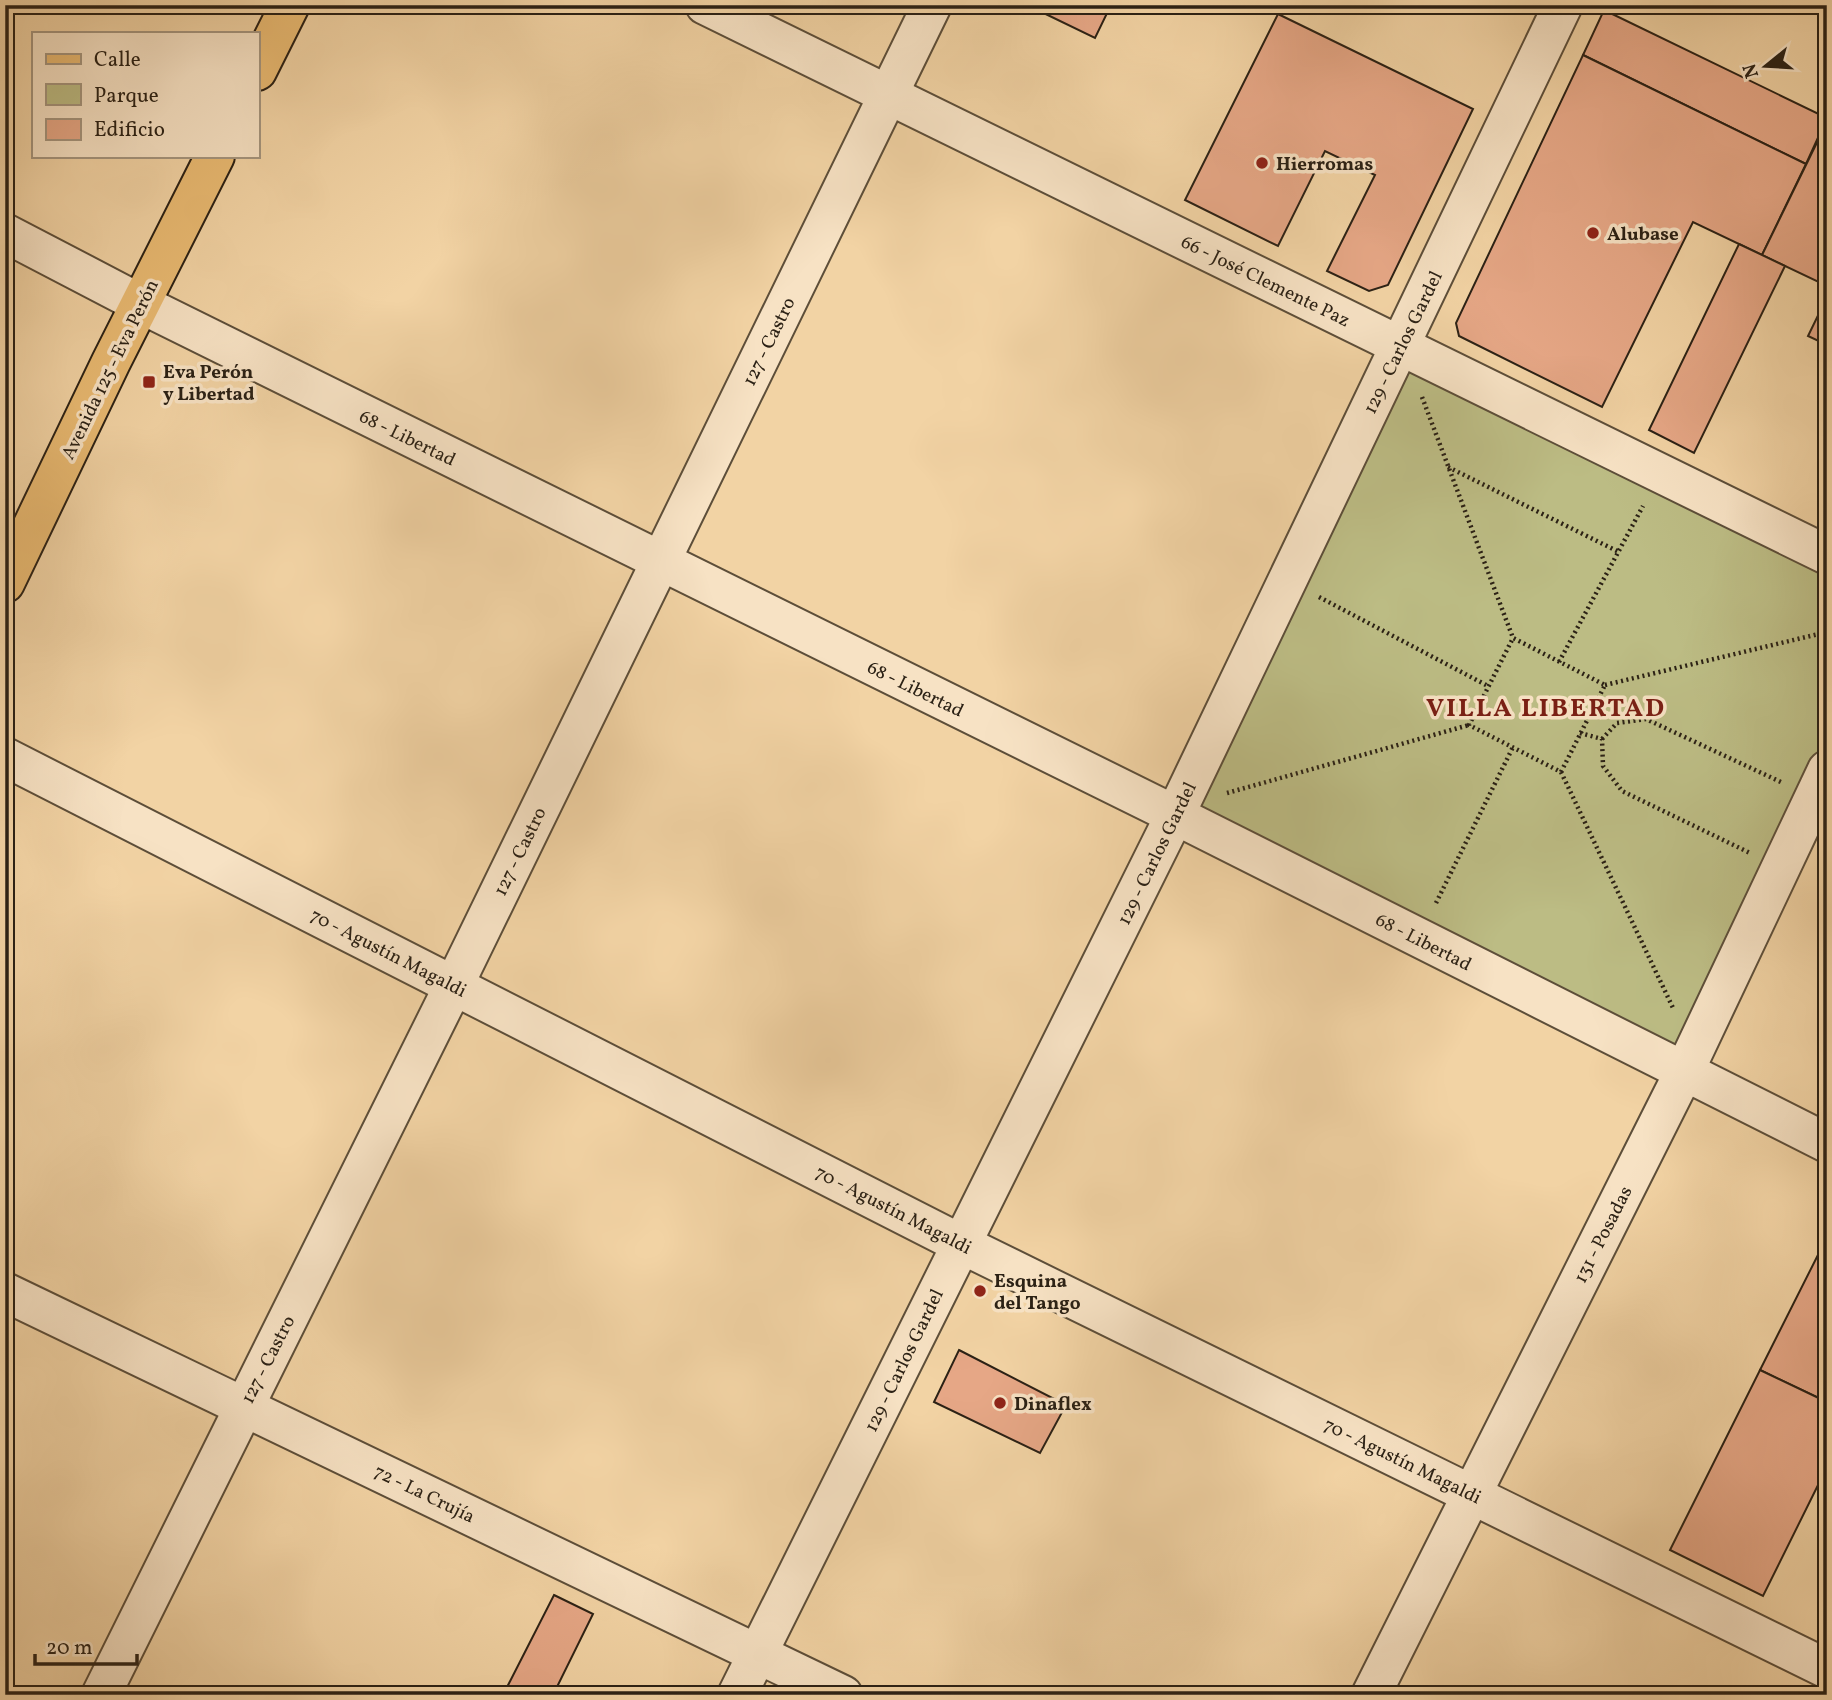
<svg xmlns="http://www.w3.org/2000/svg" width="1832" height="1700" font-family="Vollkorn,serif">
<rect width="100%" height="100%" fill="#f2d3a4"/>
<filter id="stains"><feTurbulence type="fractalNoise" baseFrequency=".00286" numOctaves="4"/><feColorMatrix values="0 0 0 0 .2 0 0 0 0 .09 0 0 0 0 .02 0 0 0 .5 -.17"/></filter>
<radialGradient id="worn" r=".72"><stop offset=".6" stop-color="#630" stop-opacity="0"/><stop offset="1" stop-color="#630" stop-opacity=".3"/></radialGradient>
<!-- green -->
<path fill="#bcbc84" stroke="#746e4c" stroke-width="2" d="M1400 347 1827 555V770L1684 1072 1175 815Z"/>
<!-- building -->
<g fill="#e6a786" stroke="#2b2115" stroke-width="2">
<path d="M1027 5H1111L1095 38Z"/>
<path d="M1604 10 1827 118 1806 164 1583 55Z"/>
<path d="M1278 14 1473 109 1388 285 1369 291 1327 271 1375 175 1325 151 1278 246 1185 200Z"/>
<path d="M1583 55 1806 164 1762 255 1693 222 1602 407 1459 336 1456 323Z"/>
<path d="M1827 122V286L1762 255Z"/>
<path d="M1739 244 1785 266 1694 453 1649 430Z"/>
<path d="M1827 297V345L1808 336Z"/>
<path d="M1827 1237V1402L1760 1370Z"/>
<path d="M959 1350 1066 1405 1040 1453 934 1402Z"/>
<path d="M1760 1370 1827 1402V1467L1763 1596 1670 1550Z"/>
<path d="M554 1595 593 1614 553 1695H503Z"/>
</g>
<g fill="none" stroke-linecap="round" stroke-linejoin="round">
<!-- minor casing -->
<g stroke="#5d4e39" stroke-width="42">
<g id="minor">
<path d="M705 5 1827 555"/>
<path d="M5 233 141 304 1175 815 1827 1143"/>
<path d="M5 757 961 1244 1827 1669"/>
<path d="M5 1292 843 1695"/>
<path d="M101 1695 454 985 932 5"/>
<path d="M737 1695 1175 815 1563 5"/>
<path d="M1371 1695 1684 1072 1827 770"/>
</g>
</g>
<!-- major casing -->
<g stroke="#2b2115" stroke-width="42">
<g id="major">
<path d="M257 71 290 5"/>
<path d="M5 583 111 362 215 156"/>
</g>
</g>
<!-- path -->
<g stroke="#2b2115" stroke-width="4.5" stroke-dasharray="2 3.5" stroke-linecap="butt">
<path d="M1422 397 1513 638"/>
<path d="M1448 467 1619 552"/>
<path d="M1319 597 1488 686"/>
<path d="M1559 662 1643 506"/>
<path d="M1605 685 1827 632"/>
<path d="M1580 733 1602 739 1603 766 1622 791 1750 853"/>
<path d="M1602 739 1617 723 1646 719 1783 783"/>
<path d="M1561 772 1605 685 1513 638 1469 725 1561 772 1674 1010"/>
<path d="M1227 793 1469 725"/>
<path d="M1436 903 1513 747"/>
</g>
<!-- minor -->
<use href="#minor" stroke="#f7e2c4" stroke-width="38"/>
<!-- major -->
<use href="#major" stroke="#e9ba72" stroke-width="38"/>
</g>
<!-- markers -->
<g fill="#8f2418" stroke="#f7e2c4" stroke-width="2.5">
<circle cx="1262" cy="163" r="7"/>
<circle cx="1593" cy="233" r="7"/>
<rect x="142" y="375" width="14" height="14" rx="3.5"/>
<circle cx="980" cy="1291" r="7"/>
<circle cx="1000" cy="1403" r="7"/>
</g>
<g text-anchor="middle" stroke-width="7" stroke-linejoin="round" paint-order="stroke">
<!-- poi labels -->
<g font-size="19" font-weight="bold" fill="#2b2115" stroke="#f7e2c4" text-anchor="start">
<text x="1276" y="170">Hierromas</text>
<text x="1607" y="240">Alubase</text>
<text x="163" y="378">Eva Perón<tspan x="163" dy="22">y Libertad</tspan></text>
<text x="994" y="1287">Esquina<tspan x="994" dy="22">del Tango</tspan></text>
<text x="1014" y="1410">Dinaflex</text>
</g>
<!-- street labels -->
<g font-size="19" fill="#2b2115" stroke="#f7e2c4">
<text transform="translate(1266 280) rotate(26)" y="7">66 - José Clemente Paz</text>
<text transform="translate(768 341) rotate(-64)" y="7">127 - Castro</text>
<text transform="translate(1402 342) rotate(-64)" y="7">129 - Carlos Gardel</text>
<text transform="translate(109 369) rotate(-64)" y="7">Avenida 125 - Eva Perón</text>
<text transform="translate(408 437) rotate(26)" y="7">68 - Libertad</text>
<text transform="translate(916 688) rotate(26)" y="7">68 - Libertad</text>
<text transform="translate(519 851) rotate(-64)" y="7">127 - Castro</text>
<text transform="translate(1156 853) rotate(-64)" y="7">129 - Carlos Gardel</text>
<text transform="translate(1424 941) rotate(27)" y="7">68 - Libertad</text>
<text transform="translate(389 952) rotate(27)" y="7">70 - Agustín Magaldi</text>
<text transform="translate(894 1209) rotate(27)" y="7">70 - Agustín Magaldi</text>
<text transform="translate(1602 1234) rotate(-63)" y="7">131 - Posadas</text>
<text transform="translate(267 1359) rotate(-63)" y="7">127 - Castro</text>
<text transform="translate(903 1360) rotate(-64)" y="7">129 - Carlos Gardel</text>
<text transform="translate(1403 1460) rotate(26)" y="7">70 - Agustín Magaldi</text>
<text transform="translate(425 1493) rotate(26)" y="7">72 - La Crujía</text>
</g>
<!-- district labels -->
<g font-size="26" font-weight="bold" letter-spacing="2" fill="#7a1f14" stroke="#f7e2c4">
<text x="1546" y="716">VILLA LIBERTAD</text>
</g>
</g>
<!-- margin -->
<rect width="1832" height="1700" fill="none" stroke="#f2d3a4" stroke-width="28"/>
<rect x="7" y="7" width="1818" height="1686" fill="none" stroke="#2b2115" stroke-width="3.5"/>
<rect x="14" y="14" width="1804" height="1672" fill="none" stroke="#2b2115" stroke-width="2"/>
<!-- legend -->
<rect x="32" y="32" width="228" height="126" fill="#f7e2c4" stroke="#a5957e" stroke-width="2"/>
<rect x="46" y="54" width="35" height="10" fill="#e9ba72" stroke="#a5957e" stroke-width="2"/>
<text x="94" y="66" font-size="21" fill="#2b2115">Calle</text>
<rect x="46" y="84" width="35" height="21" fill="#bcbc84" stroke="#a5957e" stroke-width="2"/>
<text x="94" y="102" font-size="21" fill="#2b2115">Parque</text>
<rect x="46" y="119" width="35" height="21" fill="#e6a786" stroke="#a5957e" stroke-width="2"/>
<text x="94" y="136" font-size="21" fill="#2b2115">Edificio</text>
<!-- north arrow -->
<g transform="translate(1766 66) rotate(252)" stroke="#f7e2c4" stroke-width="5" paint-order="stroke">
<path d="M0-5L12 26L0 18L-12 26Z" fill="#2b2115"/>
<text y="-10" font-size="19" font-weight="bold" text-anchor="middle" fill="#2b2115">N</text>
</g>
<!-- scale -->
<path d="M35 1654v10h102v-10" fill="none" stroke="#2b2115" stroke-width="3.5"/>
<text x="46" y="1654" font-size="21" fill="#2b2115" stroke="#f7e2c4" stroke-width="5" paint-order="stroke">20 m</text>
<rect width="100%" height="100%" filter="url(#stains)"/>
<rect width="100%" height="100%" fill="url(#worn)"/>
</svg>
